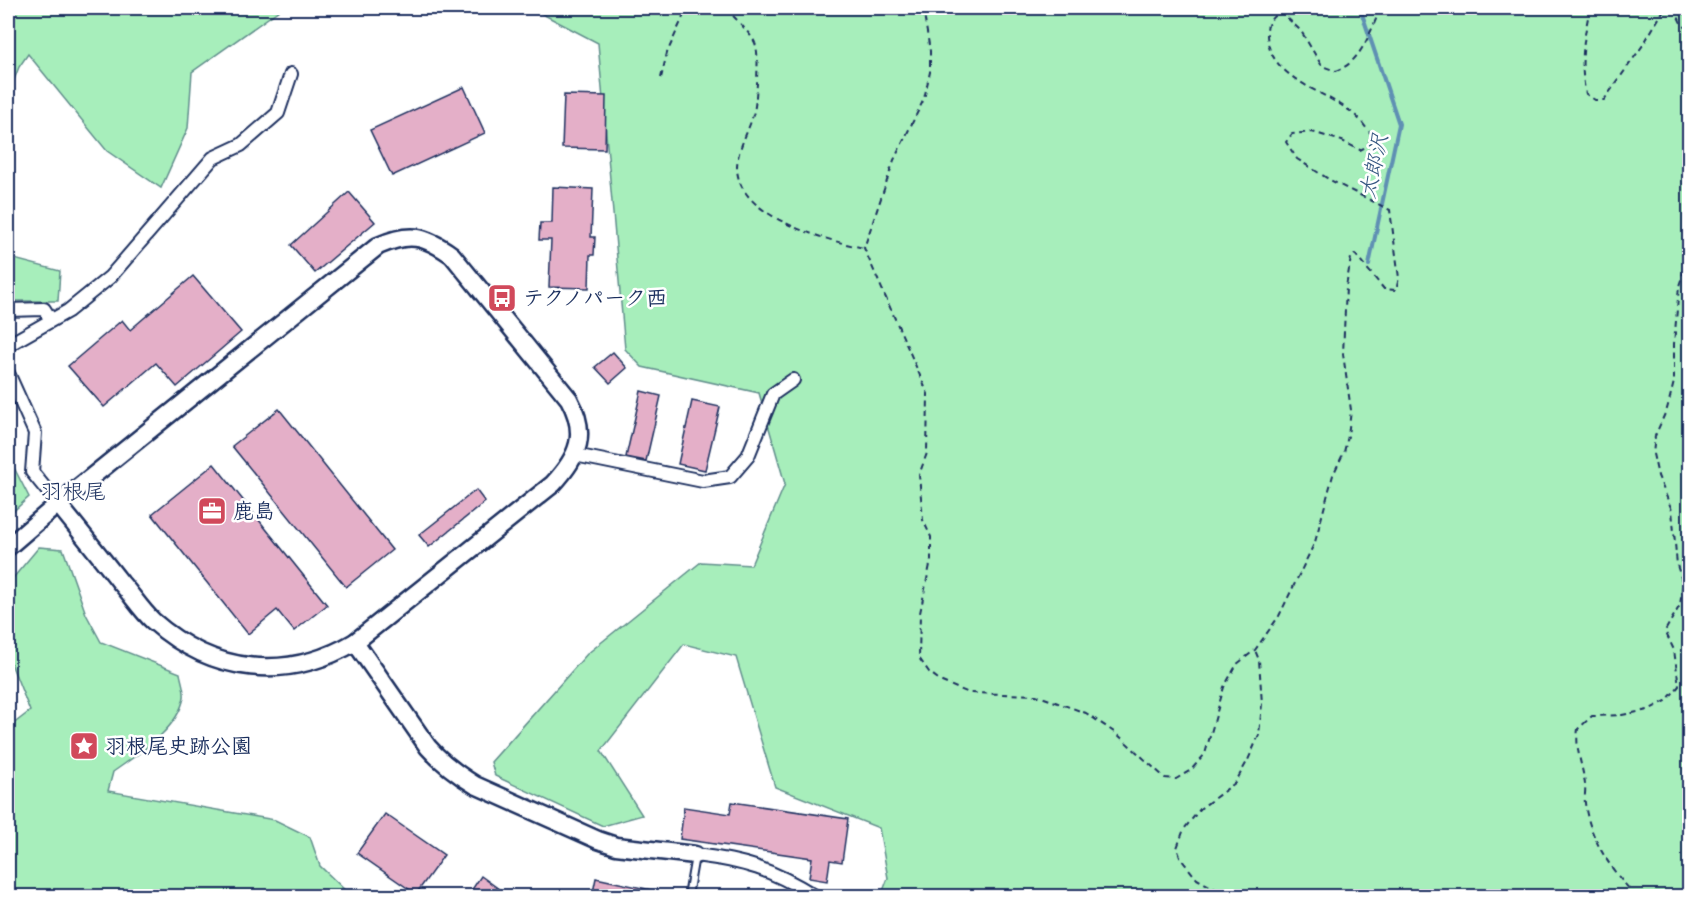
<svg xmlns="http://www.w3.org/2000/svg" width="1697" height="904" font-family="Dekko,'Klee One',sans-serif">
<rect width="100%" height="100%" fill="#fff"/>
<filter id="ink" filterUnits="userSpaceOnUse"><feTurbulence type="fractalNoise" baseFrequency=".0167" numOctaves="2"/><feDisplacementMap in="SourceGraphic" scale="12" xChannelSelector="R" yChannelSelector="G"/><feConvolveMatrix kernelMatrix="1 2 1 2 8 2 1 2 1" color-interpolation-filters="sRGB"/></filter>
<g filter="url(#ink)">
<!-- green -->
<g fill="#a7eebb" stroke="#618e8c" stroke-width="1.5">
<path d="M8 8H282L192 72 188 128 161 188 107 151 28 54 19 67 8 95Z"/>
<path d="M531 8H1689V896H881L888 878 879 828 775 787 736 657 684 644 601 751 642 815 603 826 495 776 491 762 587 654 701 562 751 565 785 484 759 393 642 367 625 349 598 43Z"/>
<path d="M8 240 14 259 60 271 58 301H8Z"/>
<path d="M8 456 29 497 8 516Z"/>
<path d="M39 547 63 549 86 614 101 642 180 673C181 680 185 690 184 697 178 730 138 754 113 772L108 791 275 820 310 837 320 866 351 896H8V728L30 711 8 656V584Z"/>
</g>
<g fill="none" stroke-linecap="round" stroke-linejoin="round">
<!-- stream -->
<path stroke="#5e90b3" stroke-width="4" d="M1360 8 1399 124 1369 265"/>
</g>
<!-- building -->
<g fill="#e4afc8" stroke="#1b2f5e" stroke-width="1.5">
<path d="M464 87 485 133 392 176 370 130Z"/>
<path d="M564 95 606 96 605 149 562 148Z"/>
<path d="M553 187 593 189 591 237H595L594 255H590L589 288 549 287 551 240H539L540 223H552Z"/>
<path d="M349 192 375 222 315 273 291 245Z"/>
<path d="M193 276 241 332 177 387 156 363 104 407 68 366 122 320 130 330Z"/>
<path d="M613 352 627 368 610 383 595 367Z"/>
<path d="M641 391 661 396 646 461 626 457Z"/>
<path d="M692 401 720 407 705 470 678 464Z"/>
<path d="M279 409 392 550 346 587 232 446Z"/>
<path d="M214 464 327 605 294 631 277 610 248 634 152 514Z"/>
<path d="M476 490 485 502 429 547 419 535Z"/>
<path d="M732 802 848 819 842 862 830 860 827 881 809 878 812 858 680 839 684 807 730 814Z"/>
<path d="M385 814 444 855 416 894 357 853Z"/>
<path d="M481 876 510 897H467Z"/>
<path d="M596 878 661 892V897H592Z"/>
</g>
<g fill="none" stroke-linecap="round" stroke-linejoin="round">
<!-- lane casing -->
<g stroke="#1b2f5e" stroke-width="10">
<path id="lane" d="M688 896 695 856"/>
</g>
<!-- street casing -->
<g stroke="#1b2f5e" stroke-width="16">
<g id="street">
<path d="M8 310 44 309 51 320"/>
<path d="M8 345 68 311 110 277 213 158 241 145 278 113 291 74"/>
<path d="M8 373 35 433 32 472 58 504"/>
<path d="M575 455 703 481 730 477 748 456 773 394 793 380"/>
<path d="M695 855C745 861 771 869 815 896"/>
</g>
</g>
<!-- secondary casing -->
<g stroke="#1b2f5e" stroke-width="21">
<g id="secondary">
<path d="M8 547 58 504 378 246C409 232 424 235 452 255L569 399C588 434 579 456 553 484L355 642C287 682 213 674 153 621 141 610 132 595 121 583 100 556 79 530 58 504"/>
<path d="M355 642 428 747C442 763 457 774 475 785L598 840 616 846 695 855"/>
</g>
</g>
<!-- path -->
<g stroke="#1b2f5e" stroke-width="2" stroke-dasharray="6 4.5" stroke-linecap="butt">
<path d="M726 8C732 15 752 35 755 43 759 54 757 71 757 84 756 94 756 106 753 115 748 133 737 149 737 168 738 217 825 240 864 248"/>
<path d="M923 8 930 51V72L924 99 894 160 864 248 928 394 927 453 919 475 923 520 931 537V560L920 613 919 658 929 672 942 682 969 693 1036 695 1086 713 1117 734 1165 778 1176 779 1191 770 1205 754 1224 687 1237 664 1255 650 1279 616 1315 542 1333 475 1344 452 1348 436 1351 410 1343 354 1346 287 1351 258 1355 254 1384 289 1396 290 1399 278 1390 210 1330 180 1297 159 1286 142 1292 134 1312 132 1342 141 1360 150 1368 146 1372 135C1365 127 1359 117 1350 111 1320 89 1268 77 1267 34 1266 23 1272 16 1281 12L1301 31 1322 66 1336 71C1362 62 1370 31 1381 8"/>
<path d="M1590 8C1584 36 1579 65 1586 94L1595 100H1604L1643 45 1665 8"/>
<path d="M1674 8 1681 23 1690 31"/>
<path d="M661 78 667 53 687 8"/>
<path d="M1228 896 1197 879 1181 859 1177 848 1184 829 1201 808 1235 783 1248 760 1259 735 1262 704 1259 660 1255 650"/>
<path d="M1636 896C1612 872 1589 838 1585 803 1584 797 1586 790 1585 784 1582 763 1575 750 1578 729L1592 716 1622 715 1648 710 1666 701 1679 686 1674 650 1665 631 1680 605 1683 584 1677 565 1672 510 1658 476 1653 454 1655 436 1667 409 1674 382V344L1679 286 1690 252"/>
</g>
<!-- lane -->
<use href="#lane" stroke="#fff" stroke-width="6"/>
<!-- street -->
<use href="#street" stroke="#fff" stroke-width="12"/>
<!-- secondary -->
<use href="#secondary" stroke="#fff" stroke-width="16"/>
</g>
</g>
<!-- icons -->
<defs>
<g id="bus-square" transform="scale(1.5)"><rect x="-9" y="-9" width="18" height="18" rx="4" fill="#d1495b" stroke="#fff"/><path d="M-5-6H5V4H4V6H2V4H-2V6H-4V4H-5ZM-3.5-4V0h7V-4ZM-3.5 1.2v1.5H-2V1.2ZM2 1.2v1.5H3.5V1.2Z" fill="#fff"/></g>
<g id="office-square" transform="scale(1.5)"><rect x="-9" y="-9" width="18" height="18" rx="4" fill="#d1495b" stroke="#fff"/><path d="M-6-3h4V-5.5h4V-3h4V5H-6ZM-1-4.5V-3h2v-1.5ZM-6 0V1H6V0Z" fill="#fff"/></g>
<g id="sight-square" transform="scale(1.5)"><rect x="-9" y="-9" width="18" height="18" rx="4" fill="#d1495b" stroke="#fff"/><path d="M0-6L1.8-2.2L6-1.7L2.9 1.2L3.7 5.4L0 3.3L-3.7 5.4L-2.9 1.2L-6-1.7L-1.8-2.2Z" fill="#fff"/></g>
</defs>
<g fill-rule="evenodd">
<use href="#bus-square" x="502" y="298"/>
<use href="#office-square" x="212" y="511"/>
<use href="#sight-square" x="84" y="746"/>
</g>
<g text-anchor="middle" stroke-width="5" stroke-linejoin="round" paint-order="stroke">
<!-- poi labels -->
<g font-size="21" font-weight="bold" fill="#1b2f5e" stroke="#fff" text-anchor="start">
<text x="523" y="305">テクノパーク西</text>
<text x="233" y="518">鹿島</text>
<text x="105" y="753">羽根尾史跡公園</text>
</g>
<!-- water labels -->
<g font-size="22" font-style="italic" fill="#375882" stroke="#fff">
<text transform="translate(1373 166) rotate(-78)" y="8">太郎沢</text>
</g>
<!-- neighbourhood labels -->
<g font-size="22" fill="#1b2f5e" stroke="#fff">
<text x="73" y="499">羽根尾</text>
</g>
</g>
<!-- margin -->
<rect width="1697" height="904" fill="none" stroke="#fff" stroke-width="30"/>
<rect x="15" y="15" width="1667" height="874" fill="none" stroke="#1b2f5e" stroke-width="2" filter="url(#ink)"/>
</svg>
